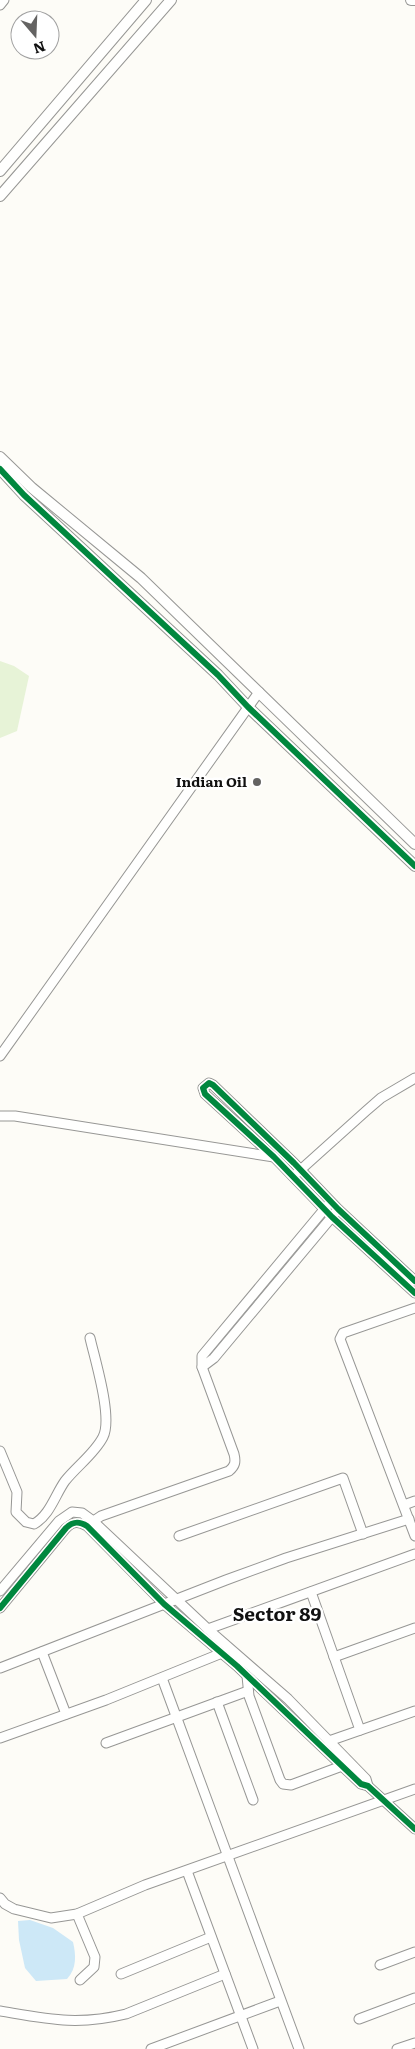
<svg xmlns="http://www.w3.org/2000/svg" width="415" height="2049" font-family="Literata,serif">
<rect width="100%" height="100%" fill="#fdfcf7"/>
<!-- green -->
<path fill="#e7f3d7" d="M0 661 14 666 29 676 17 731 0 738Z"/>
<!-- water -->
<path fill="#cde8f7" d="M30 1920 53 1928 73 1942C76 1955 77 1968 67 1979L36 1981 25 1968 19 1940 18 1921Z"/>
<g fill="none" stroke-linecap="round" stroke-linejoin="round">
<!-- minor casing -->
<g stroke="#979795" stroke-width="11">
<g id="minor">
<path d="M0 5 4 0"/>
<path d="M0 1056 259 692"/>
<path d="M0 1116H15L274 1157"/>
<path d="M297 1173 366 1111 381 1098 415 1078"/>
<path d="M415 1281 338 1209 294 1163 213 1085 209 1083 203 1088 205 1094 274 1157 332 1217 415 1293"/>
<path d="M415 1308 343 1333 340 1339 415 1536"/>
<path d="M202 1367 214 1358 336 1212"/>
<path d="M0 1451 17 1492 16 1512 26 1522 34 1524C50 1515 55 1495 65 1481 77 1466 95 1453 103 1437 113 1418 95 1360 90 1338"/>
<path d="M404 1505 415 1501"/>
<path d="M89 1524 101 1516 229 1471C235 1466 236 1462 234 1454L202 1367V1356L327 1206"/>
<path d="M179 1536 343 1478 363 1534"/>
<path d="M0 1591 59 1521 72 1512 82 1513 93 1521 211 1632 288 1699 366 1779 368 1786"/>
<path d="M311 1592 360 1730"/>
<path d="M0 1608 66 1528C73 1521 79 1521 87 1526L164 1604 237 1666 361 1784 368 1786 415 1829"/>
<path d="M208 1629 415 1554"/>
<path d="M42 1652 66 1714"/>
<path d="M334 1657 415 1628"/>
<path d="M0 1668 226 1580 286 1558 409 1519"/>
<path d="M247 1676 249 1696 280 1780 283 1784 291 1785 342 1766"/>
<path d="M162 1678 299 2049"/>
<path d="M217 1702 253 1800"/>
<path d="M0 1738 106 1700 222 1653"/>
<path d="M329 1741 415 1711"/>
<path d="M106 1743 248 1691"/>
<path d="M187 1871 253 2049"/>
<path d="M0 1898 5 1904 14 1909 51 1918 77 1914 145 1885 415 1789"/>
<path d="M77 1914 95 1957 94 1967 80 1980"/>
<path d="M380 1965 415 1952"/>
<path d="M121 1974 211 1937"/>
<path d="M0 2011C48 2019 77 2026 126 2014L225 1974"/>
<path d="M359 2019 415 1998"/>
<path d="M151 2049 280 2001"/>
<path d="M397 2049 415 2043"/>
</g>
</g>
<!-- tertiary casing -->
<g stroke="#979795" stroke-width="12">
<g id="tertiary">
<path d="M411 0H415"/>
<path d="M0 171 146 0"/>
<path d="M0 196 171 0"/>
<path d="M0 457 32 488 141 578 415 844"/>
<path d="M0 469 24 495 218 675 248 707 415 866"/>
</g>
</g>
<!-- minor -->
<use href="#minor" stroke="#fffffe" stroke-width="9"/>
<!-- tertiary -->
<use href="#tertiary" stroke="#fffffe" stroke-width="10"/>
<!-- cycleway casing -->
<g stroke="#fff" stroke-width="9">
<g id="cycleway">
<path d="M0 469 24 495 218 675 248 707 415 866"/>
<path d="M415 1281 338 1209 294 1163 213 1085 209 1083 203 1088 205 1094 274 1157 332 1217 415 1293"/>
<path d="M0 1608 66 1528C73 1521 79 1521 87 1526L164 1604 237 1666 361 1784 368 1786 415 1829"/>
</g>
</g>
<!-- cycleway -->
<use href="#cycleway" stroke="#00873e" stroke-width="6"/>
</g>
<!-- markers -->
<circle fill="#646362" stroke="#fff" stroke-width="2" cx="257" cy="782" r="5"/>
<g text-anchor="middle" stroke-width="5" stroke-linejoin="round" paint-order="stroke">
<!-- poi labels -->
<g font-size="14" font-weight="bold" fill="#111" stroke="#fff" text-anchor="end">
<text x="247" y="787">Indian Oil</text>
</g>
<!-- district labels -->
<g font-size="19" font-weight="bold" fill="#111" stroke="#fff">
<text x="277" y="1621">Sector 89</text>
</g>
</g>
<!-- north arrow -->
<g transform="translate(35 35) rotate(161)"><circle r="24" fill="#ffffff" stroke="#a0a0a0"/>
<path d="M0-4L9 19L0 12L-9 19Z" fill="#646362"/>
<text y="-8" font-size="14" font-weight="bold" text-anchor="middle" fill="#111111">N</text>
</g>
</svg>
